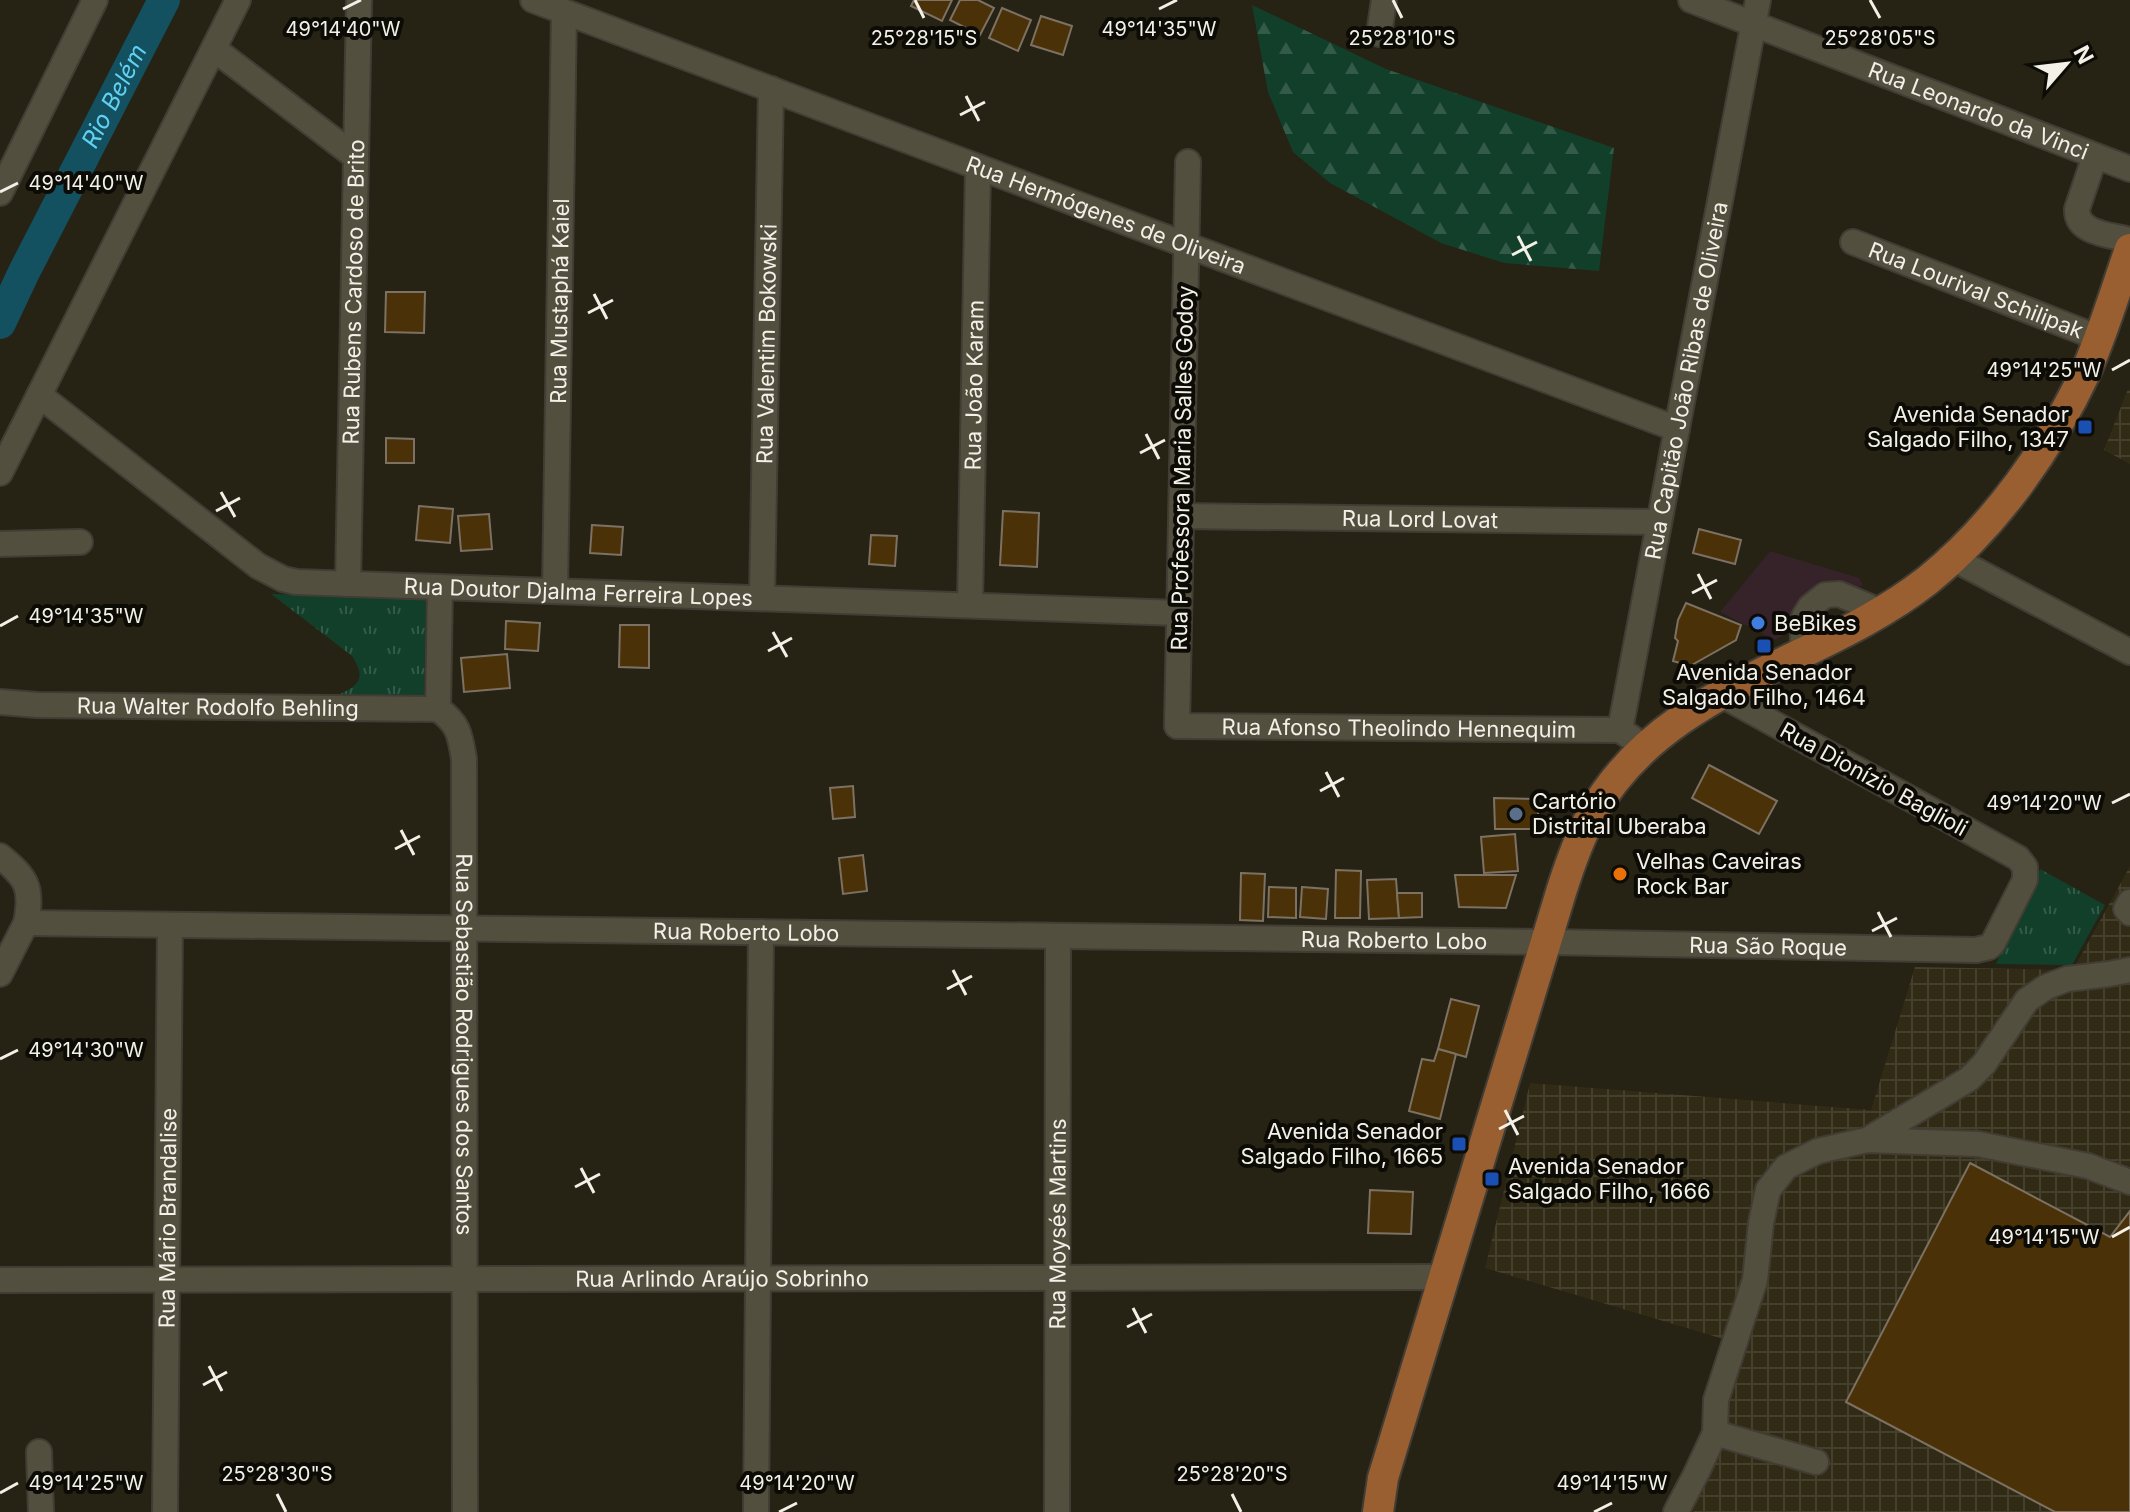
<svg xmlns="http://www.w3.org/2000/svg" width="2130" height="1512" font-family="Inter,sans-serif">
<defs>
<pattern id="industrial-grid" width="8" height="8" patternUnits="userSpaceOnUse" patternTransform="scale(2)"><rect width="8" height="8" fill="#312b16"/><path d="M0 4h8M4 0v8" fill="none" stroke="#45402d"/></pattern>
<pattern id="grass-tufts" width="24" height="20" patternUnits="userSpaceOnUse" patternTransform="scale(2)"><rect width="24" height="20" fill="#113f2a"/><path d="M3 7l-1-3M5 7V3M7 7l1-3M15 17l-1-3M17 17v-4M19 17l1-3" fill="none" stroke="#345b49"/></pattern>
<pattern id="forest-firs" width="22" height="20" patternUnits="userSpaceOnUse" patternTransform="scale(2)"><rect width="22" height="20" fill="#113f2a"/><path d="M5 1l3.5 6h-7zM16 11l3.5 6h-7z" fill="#345b49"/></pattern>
</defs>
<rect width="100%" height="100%" fill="#262214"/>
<!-- commercial -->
<path fill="#352329" d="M1770 551 1859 578 1863 585 1775 640 1720 612Z"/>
<!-- industrial -->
<g fill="url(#industrial-grid)">
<path d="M2128 389 2130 390V464L2104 450Z"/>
<path d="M2130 866V1512H1693L1747 1346 1485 1268 1530 1083 1871 1110 1915 967 2073 970Z"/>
</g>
<!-- grass -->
<g fill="url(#grass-tufts)">
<path d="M271 594 426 599 424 698 334 697C357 686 368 681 352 656Z"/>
<path d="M2040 869 2105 905 2072 965 1996 964Z"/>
</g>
<!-- forest -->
<path fill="url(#forest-firs)" d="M1252 5 1386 69 1614 148 1599 271 1504 263 1441 243 1330 183 1293 152 1268 92Z"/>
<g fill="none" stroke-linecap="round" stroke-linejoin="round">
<!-- river -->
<path stroke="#135060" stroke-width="32" id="s1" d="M0 323 24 272 164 0"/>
</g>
<!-- building -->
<g fill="#4a3107" stroke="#7c7163" stroke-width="2">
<path d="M914 0H952L942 21 911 6Z"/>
<path d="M960 0H978L994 8 980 35 950 20Z"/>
<path d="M1002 8 1031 20 1018 51 989 38Z"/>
<path d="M1041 16 1072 26 1063 55 1031 45Z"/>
<path d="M386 292H425L424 333 385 332Z"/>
<path d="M386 438 414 439V463H386Z"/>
<path d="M419 506 453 509 450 543 416 540Z"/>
<path d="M1003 511 1039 513 1037 567 1000 565Z"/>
<path d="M489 514 492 549 461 551 458 516Z"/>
<path d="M592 525 623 527 621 555 590 553Z"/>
<path d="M1699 529 1741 540 1735 564 1693 553Z"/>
<path d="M871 535 897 536 895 566 869 564Z"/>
<path d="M1686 603 1741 625 1736 640 1690 666 1673 661 1678 641 1675 638 1678 620Z"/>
<path d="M506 621 540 623 538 651 505 649Z"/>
<path d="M620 625H649V668L619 667Z"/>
<path d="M507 654 510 688 464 692 461 658Z"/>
<path d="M1709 765 1777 801 1759 834 1692 798Z"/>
<path d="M853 786 855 817 833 819 830 788Z"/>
<path d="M1494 798 1538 799V829H1495Z"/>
<path d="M1515 834 1518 871 1484 873 1481 837Z"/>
<path d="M863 855 867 891 843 894 839 858Z"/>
<path d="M1336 870 1361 871 1360 918H1335Z"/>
<path d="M1241 873 1265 874 1263 921 1240 920Z"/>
<path d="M1455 875H1516L1506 908 1459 907Z"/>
<path d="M1396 879 1399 918 1369 919 1367 880Z"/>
<path d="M1269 887 1296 888V918L1268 917Z"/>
<path d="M1302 887 1328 889 1326 919 1300 917Z"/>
<path d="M1397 893H1422V917L1399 918Z"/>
<path d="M1451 999 1479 1006 1466 1057 1438 1049Z"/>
<path d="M1438 1049 1456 1054 1440 1119 1409 1111 1422 1059 1434 1061Z"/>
<path d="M1970 1163 2110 1237 2130 1211V1512H2055L1846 1402Z"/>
<path d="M1370 1190 1413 1192 1411 1234 1368 1233Z"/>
</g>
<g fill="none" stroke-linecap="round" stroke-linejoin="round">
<!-- minor casing -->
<g stroke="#413d34" stroke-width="28">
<g id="minor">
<path id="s2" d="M533 0 1677 429"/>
<path id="s3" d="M1691 0 2130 169"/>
<path d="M1379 34 1384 0"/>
<path d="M214 49 356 157"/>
<path d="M2095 156 2077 209C2076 234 2112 235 2130 240"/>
<path id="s4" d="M1188 162 1177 726 1620 730"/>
<path d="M0 193 95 0"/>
<path id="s5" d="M1853 242 2099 338"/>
<path id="s6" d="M39 395 258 566 283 579 296 582 1179 613"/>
<path d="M0 473 238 0"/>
<path id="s7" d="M1182 516 1659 522"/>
<path d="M0 544 80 542"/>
<path d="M1952 558 2130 652"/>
<path id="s8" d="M348 584 359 0"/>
<path id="s9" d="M440 587 438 709C459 724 460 735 464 759L465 1512"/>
<path id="s10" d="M555 591 564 12"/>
<path id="s11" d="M762 598 771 89"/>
<path id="s12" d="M970 605 978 167"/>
<path d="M1802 653 1804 617 1810 607 1825 595 1839 594 1882 612"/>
<path id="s13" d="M0 702 37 705 438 709"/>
<path id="s14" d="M1632 738 1620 730 1758 0"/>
<path id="s15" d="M0 856C27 878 33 888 26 923L1546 942 1976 950 1989 947 1993 943 2025 880V867L2018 858 1720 694"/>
<path d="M2130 902 2126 909 2130 913"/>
<path d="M0 974 26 923"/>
<path d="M1867 1140 1969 1079 1984 1064 2027 1000 2046 987 2067 979 2109 974 2130 970"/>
<path id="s16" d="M0 1280 1444 1277"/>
<path d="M1715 1433 1816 1462"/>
<path d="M39 1452 41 1512"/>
<path id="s17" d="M165 1512 170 925"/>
<path d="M756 1512 761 932"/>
<path id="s18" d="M1057 1512 1058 936"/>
<path d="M1676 1512 1696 1474 1715 1433 1716 1400 1755 1280 1761 1223 1768 1190 1786 1167 1818 1151 1867 1140 1978 1144 2088 1166 2130 1182"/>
</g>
</g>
<!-- major casing -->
<g stroke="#413d34" stroke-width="34">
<path id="major" d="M1378 1512 1383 1478 1562 889C1570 864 1579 839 1591 816 1662 686 1820 665 1928 580 1996 525 2050 448 2087 369 2104 330 2116 289 2130 249"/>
</g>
<!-- minor -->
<use href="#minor" stroke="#534f3f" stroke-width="24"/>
<!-- major -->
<use href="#major" stroke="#995f31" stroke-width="30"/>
</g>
<!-- ticks -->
<path fill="none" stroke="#f2f0e7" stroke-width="3" d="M915 0 924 18M1393 0 1402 18M1870 0 1880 18M343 9 361 0M1159 9 1177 0M966 96 979 121M960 115 985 102M0 192 18 183M1518 236 1531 261M1512 255 1537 242M594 294 607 319M588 313 613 300M2112 370 2130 360M1146 434 1159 459M1140 453 1165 440M221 492 235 517M216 511 240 498M1698 574 1711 599M1692 593 1717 580M0 626 18 616M773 632 787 657M768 651 792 638M1326 772 1339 797M1320 791 1344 778M2112 803 2130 794M401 830 414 855M395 849 420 836M1878 912 1891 937M1872 931 1897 918M953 970 966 995M947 989 972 976M0 1059 18 1050M1505 1110 1518 1135M1499 1129 1524 1116M581 1168 594 1193M575 1187 600 1174M2112 1237 2130 1227M1133 1308 1146 1333M1127 1327 1152 1314M209 1366 222 1391M203 1385 227 1372M0 1493 18 1483M277 1494 286 1512M1232 1494 1241 1512M779 1512 797 1503M1594 1512 1612 1503"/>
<!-- markers -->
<g fill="#1a4fb4" stroke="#0d0b06" stroke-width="3">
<rect x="2077" y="419" width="16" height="16" rx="4"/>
<rect x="1756" y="638" width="16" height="16" rx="4"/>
<rect x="1451" y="1136" width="16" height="16" rx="4"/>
<rect x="1484" y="1171" width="16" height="16" rx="4"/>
</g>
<circle fill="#3f7fe0" stroke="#0d0b06" stroke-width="3" cx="1758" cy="623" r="8"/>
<circle fill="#5c6f8a" stroke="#0d0b06" stroke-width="3" cx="1516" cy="814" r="8"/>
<circle fill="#e8710a" stroke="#0d0b06" stroke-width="3" cx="1620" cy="874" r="8"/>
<g text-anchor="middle" stroke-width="8" stroke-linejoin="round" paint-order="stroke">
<!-- street labels -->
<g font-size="22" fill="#f2f0e7" stroke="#0d0b06">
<text dy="8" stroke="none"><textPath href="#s3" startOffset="308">Rua Leonardo da Vinci</textPath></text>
<text dy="8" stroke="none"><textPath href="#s2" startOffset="612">Rua Hermógenes de Oliveira</textPath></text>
<text dy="8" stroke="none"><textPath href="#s5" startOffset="132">Rua Lourival Schilipak</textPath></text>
<text dy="8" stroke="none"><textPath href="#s8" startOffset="292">Rua Rubens Cardoso de Brito</textPath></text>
<text dy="8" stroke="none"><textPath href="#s10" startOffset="290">Rua Mustaphá Kaiel</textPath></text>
<text dy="8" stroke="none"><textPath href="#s11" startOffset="254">Rua Valentim Bokowski</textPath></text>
<text dy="8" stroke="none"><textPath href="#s14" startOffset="370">Rua Capitão João Ribas de Oliveira</textPath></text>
<text dy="8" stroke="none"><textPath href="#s12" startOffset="220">Rua João Karam</textPath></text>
<text transform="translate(1182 468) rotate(-89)" y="8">Rua Professora Maria Salles Godoy</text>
<text dy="8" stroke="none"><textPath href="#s7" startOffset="238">Rua Lord Lovat</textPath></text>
<text dy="8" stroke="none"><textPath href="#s6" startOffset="602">Rua Doutor Djalma Ferreira Lopes</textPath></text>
<text dy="8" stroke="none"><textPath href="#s13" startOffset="218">Rua Walter Rodolfo Behling</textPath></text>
<text dy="8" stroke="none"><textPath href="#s4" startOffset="786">Rua Afonso Theolindo Hennequim</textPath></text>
<text transform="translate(1874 779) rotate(29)" y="8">Rua Dionízio Baglioli</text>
<text dy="8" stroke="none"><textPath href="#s15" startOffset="798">Rua Roberto Lobo</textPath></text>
<text dy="8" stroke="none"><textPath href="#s15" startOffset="1446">Rua Roberto Lobo</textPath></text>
<text dy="8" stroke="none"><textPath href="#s15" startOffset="1820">Rua São Roque</textPath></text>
<text dy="8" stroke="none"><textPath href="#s9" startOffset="466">Rua Sebastião Rodrigues dos Santos</textPath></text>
<text dy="8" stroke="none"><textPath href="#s17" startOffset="294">Rua Mário Brandalise</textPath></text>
<text dy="8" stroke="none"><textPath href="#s18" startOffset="288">Rua Moysés Martins</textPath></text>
<text dy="8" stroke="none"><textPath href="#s16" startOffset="722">Rua Arlindo Araújo Sobrinho</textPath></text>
</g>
<!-- poi labels -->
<g font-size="22" fill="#f2f0e7" stroke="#0d0b06" text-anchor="start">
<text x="2069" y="422" text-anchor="end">Avenida Senador<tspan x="2069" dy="25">Salgado Filho, 1347</tspan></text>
<text x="1774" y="631">BeBikes</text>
<text x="1764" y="680" text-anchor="middle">Avenida Senador<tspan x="1764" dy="25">Salgado Filho, 1464</tspan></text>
<text x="1532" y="809">Cartório<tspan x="1532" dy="25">Distrital Uberaba</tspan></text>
<text x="1636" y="869">Velhas Caveiras<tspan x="1636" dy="25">Rock Bar</tspan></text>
<text x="1443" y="1139" text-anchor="end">Avenida Senador<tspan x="1443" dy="25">Salgado Filho, 1665</tspan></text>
<text x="1508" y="1174">Avenida Senador<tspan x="1508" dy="25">Salgado Filho, 1666</tspan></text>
</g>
<!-- water labels -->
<g font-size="24" font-style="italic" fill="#61d1f1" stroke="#0d0b06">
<text dy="8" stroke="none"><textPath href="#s1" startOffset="254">Rio Belém</textPath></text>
</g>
</g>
<g font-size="20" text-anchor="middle" fill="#f2f0e7" stroke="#0d0b06" stroke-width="8" stroke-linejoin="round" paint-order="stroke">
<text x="343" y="36">49°14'40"W</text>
<text x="1159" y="36">49°14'35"W</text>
<text x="924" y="45">25°28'15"S</text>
<text x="1402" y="45">25°28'10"S</text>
<text x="1880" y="45">25°28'05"S</text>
<text x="86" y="190">49°14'40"W</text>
<text x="2044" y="377">49°14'25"W</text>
<text x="86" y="623">49°14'35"W</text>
<text x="2044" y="810">49°14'20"W</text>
<text x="86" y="1057">49°14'30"W</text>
<text x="2044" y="1244">49°14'15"W</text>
<text x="277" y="1481">25°28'30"S</text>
<text x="1232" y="1481">25°28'20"S</text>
<text x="797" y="1490">49°14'20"W</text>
<text x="1612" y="1490">49°14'15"W</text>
<text x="86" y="1490">49°14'25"W</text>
</g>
<!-- north arrow -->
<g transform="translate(2066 64) rotate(62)" stroke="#0d0b06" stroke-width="6" paint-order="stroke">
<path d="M0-6L14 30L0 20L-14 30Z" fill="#f2f0e7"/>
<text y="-12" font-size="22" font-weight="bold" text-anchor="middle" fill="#f2f0e7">N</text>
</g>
</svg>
